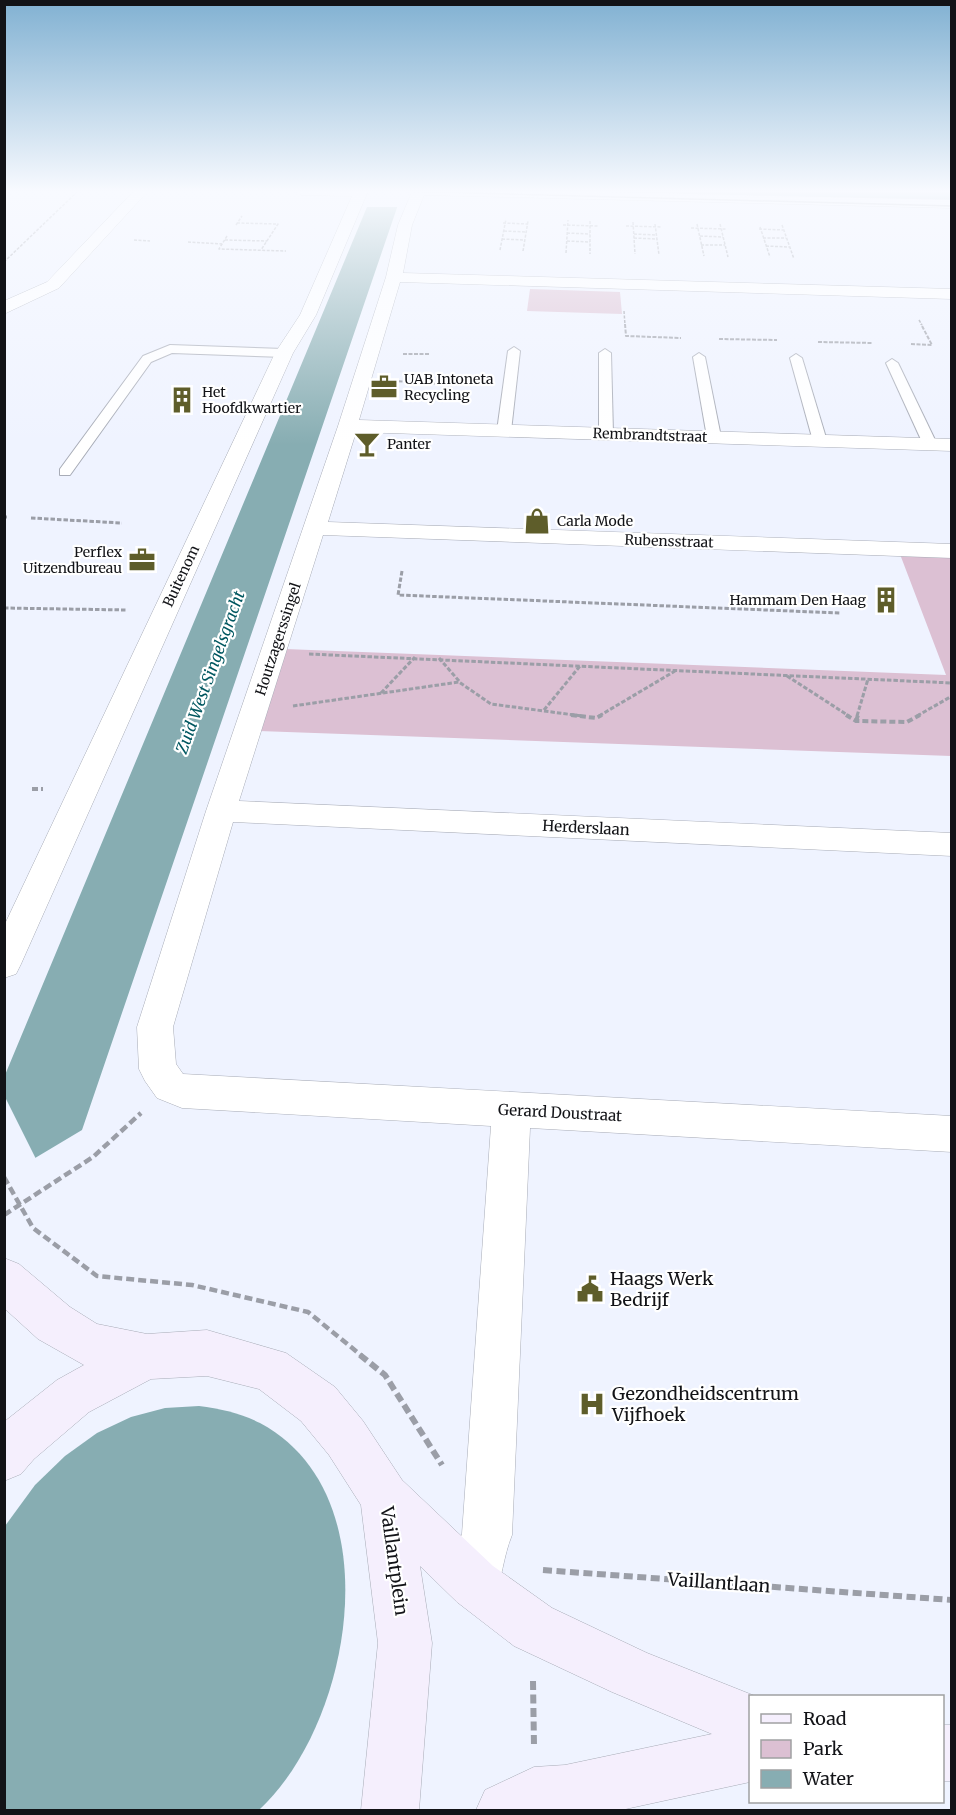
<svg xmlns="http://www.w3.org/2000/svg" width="956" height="1815" font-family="Merriweather,serif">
<rect width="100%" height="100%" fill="#eff3ff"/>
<!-- green -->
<g fill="#dcc0d3">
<path d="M530 289 620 292 622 314 527 311Z"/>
<path d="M898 549 951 552V756L259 731 285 649 946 675Z"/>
</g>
<!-- water -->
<g fill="#87adb2">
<path d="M538 191H951L952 200H951Z"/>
<path d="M405 192 401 196 82 1130 5 1176V1075L367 207Z"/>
<path d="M199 1406C221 1409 240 1413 260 1423 393 1494 353 1723 259 1810H5V1526L35 1485 65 1456 97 1433 131 1417 165 1408Z"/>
</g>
<!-- pier -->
<g fill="#eff3ff">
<path d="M377 191H411L402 196 399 207H367Z"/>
<path d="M5 1097 36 1159 4 1179V1097Z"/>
</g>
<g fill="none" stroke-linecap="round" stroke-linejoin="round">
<!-- lane casing -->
<g stroke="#a8acb7" stroke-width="2">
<g id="lane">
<path d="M170 345 284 349 290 353 284 357 172 353 151 362 70 475H60V469L143 356Z"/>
<path d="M514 347 520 351 511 431 504 435 497 431 508 351Z"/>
<path d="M605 349 611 353 613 434 606 438 599 434V353Z"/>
<path d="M699 353 705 357 721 437 714 441 707 437 693 357Z"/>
<path d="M796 354 802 358 827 441 825 444 820 445 813 441 790 358Z"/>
<path d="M892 359 898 363 937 444 935 447 930 448 923 444 886 363Z"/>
</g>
</g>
<!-- street casing -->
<g stroke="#a8acb7" stroke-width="1">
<g id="street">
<path d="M134 191H148L59 288 4 314V301L47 282Z"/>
<path d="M295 191H368L316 315 293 353 21 964 16 974 4 978V926L275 353 300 315 352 196 302 195Z"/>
<path d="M407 191H561L952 200V208L424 195 412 225 403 273 952 289V299L400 282 359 420 952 439V451L356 432 328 522 952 544V558L323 535 239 801 952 833V856L233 822 173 1027 176 1064 183 1074 952 1116V1152L530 1128 512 1535C503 1557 502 1580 493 1602L475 1610 457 1602C446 1576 451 1560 462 1534L491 1126 182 1108 157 1098 145 1081 139 1069 137 1027 206 811 338 426 386 277 398 225 411 194Z"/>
</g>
</g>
<!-- secondary casing -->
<g stroke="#a8acb7" stroke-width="1">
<g id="secondary">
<path d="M4 1258 19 1264 70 1307 97 1324 147 1334 207 1330 286 1353 335 1387 363 1421 402 1480 493 1566 552 1608 647 1653 755 1696H750V1782L621 1810H476L485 1790 534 1767 565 1765 712 1734 612 1692 514 1646 457 1602 420 1566 432 1643 419 1810H361L378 1643 361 1505 329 1455 301 1421 259 1389 207 1376 151 1379 89 1412 34 1459 21 1474 4 1481V1422L57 1380 84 1365 38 1339 4 1308Z"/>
<rect x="942" y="1725" width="10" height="56"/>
</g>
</g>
<!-- path-far5 -->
<g stroke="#9b9ea7" stroke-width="1.5" stroke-dasharray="3 1.5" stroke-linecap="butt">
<path d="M590 221V254"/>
<path d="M633 222 635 254"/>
<path d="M237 223 278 224 261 250"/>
<path d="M503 223 528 224"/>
<path d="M655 224 659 255"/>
<path d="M697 224 704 256"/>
<path d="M720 224 728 257"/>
<path d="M236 225 242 216"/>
<path d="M563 225 598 226"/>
<path d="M782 225 794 259"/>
<path d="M626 226 662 227"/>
<path d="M760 227 770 257"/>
<path d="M691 228 726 229"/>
<path d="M759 229 783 230"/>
<path d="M504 231 526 232"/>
<path d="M567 233 590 234"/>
<path d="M634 234 656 235"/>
<path d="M227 236 219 249 286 251"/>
<path d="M700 236 723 237"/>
<path d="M634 238 657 239"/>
<path d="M763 238H786"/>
<path d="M502 239 525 240"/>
<path d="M134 240 150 241"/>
<path d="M225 240 267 241"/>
<path d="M567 241 590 242"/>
<path d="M188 242 222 244"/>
<path d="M701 245H725"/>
<path d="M766 246 789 247"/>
<path d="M500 250 506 219"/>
<path d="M523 251 528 221"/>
<path d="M566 253 568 220"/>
<path d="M4 262 78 191"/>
<path d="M624 311 625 325"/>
<path d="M919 320 922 325"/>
</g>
<!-- path-far4 -->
<g stroke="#9b9ea7" stroke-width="2" stroke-dasharray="4 1.5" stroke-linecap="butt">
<path d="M625 324 626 336 681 338"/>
<path d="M719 339 777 340"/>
<path d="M818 342 873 343"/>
<path d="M911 344 932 345 921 324"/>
<path d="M403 354H429"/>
<path d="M393 381 443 384"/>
</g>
<!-- path-far3 -->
<g stroke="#9b9ea7" stroke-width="3" stroke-dasharray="4.5 2" stroke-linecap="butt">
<path d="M4 517H7"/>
<path d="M31 518 122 523"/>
<path d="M402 571 398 595 840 613"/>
<path d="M4 608 127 610"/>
<path d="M309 654 952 683"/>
<path d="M439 658 459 681"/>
<path d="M787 676 849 716"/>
<path d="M381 693 415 657"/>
<path d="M293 706 459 682 491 704 582 716"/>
<path d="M544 710 580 666"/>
<path d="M599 716 675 671"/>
<path d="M857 716 868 679"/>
<path d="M917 716 952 696"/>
</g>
<!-- path-far2 -->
<g stroke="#9b9ea7" stroke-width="4" stroke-dasharray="6 3" stroke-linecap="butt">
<path d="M571 715 596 718 602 715"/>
<path d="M846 715 856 721 907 722 920 715"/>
<path d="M856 721 858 715"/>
<path d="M32 789H43"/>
</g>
<!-- path-far1 -->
<g stroke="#9b9ea7" stroke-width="4.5" stroke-dasharray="8 4" stroke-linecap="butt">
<path d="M4 1177 33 1228 97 1276 192 1285 308 1312 362 1356"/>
<path d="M4 1215 93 1157 141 1113"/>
</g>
<!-- path -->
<g stroke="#9b9ea7" stroke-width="6" stroke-dasharray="9 4.5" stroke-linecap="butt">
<path d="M360 1355 385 1375 442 1465"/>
<path d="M543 1570 952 1600"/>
<path d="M533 1681 534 1746"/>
</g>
<!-- lane -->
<use href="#lane" fill="#fff" fill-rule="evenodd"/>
<!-- street -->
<use href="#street" fill="#fff" fill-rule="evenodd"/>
<!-- secondary -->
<use href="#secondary" fill="#f5effd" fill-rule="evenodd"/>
<!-- tram -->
<path stroke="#888b93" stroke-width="1.5" d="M398 191 952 206"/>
</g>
<!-- sky -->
<linearGradient id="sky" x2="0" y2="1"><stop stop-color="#81b1d2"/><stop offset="0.43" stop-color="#f8faff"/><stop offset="1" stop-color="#f8faff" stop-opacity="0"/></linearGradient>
<rect width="956" height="445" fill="url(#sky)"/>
<!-- icons -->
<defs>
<g id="office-bare" transform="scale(2.07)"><path d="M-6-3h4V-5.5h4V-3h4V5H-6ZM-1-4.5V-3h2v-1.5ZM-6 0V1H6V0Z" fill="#5e5d2a" stroke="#fff" stroke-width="2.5" paint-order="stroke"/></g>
<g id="building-bare" transform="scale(2.07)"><path d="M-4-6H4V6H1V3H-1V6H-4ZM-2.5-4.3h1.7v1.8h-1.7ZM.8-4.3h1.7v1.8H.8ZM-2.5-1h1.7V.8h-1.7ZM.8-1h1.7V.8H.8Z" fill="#5e5d2a" stroke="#fff" stroke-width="2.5" paint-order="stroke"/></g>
<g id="bar-bare" transform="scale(2.07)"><path d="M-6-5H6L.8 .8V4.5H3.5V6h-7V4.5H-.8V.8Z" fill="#5e5d2a" stroke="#fff" stroke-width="2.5" paint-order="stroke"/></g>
<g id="shop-bare" transform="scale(2.07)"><path d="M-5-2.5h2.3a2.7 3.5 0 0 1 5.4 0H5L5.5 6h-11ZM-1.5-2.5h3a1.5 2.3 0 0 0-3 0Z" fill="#5e5d2a" stroke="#fff" stroke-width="2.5" paint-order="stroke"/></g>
<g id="civic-bare" transform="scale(2.07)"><path d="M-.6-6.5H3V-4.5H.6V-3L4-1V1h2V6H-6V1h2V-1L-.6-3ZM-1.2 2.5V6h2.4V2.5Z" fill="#5e5d2a" stroke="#fff" stroke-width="2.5" paint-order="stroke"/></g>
<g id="hospital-bare" transform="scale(2.07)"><path d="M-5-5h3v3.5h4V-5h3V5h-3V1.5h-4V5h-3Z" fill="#5e5d2a" stroke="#fff" stroke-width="2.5" paint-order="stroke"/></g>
</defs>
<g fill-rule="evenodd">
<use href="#office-bare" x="384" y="387"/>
<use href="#building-bare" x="182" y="400"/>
<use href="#bar-bare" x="367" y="444"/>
<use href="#shop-bare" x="537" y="521"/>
<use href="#office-bare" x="142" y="560"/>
<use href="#building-bare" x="886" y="600"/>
<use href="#civic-bare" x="590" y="1289"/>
<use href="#hospital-bare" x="592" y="1404"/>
</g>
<g text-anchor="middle" stroke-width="4.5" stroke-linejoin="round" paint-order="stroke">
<!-- far-poi labels -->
<g font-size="14" fill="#121317" stroke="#fff" text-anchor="start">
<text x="404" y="384">UAB Intoneta<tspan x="404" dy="16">Recycling</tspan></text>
<text x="202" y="397">Het<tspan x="202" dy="16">Hoofdkwartier</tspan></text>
<text x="387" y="449">Panter</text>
<text x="557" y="526">Carla Mode</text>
<text x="122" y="557" text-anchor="end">Perflex<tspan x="122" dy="16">Uitzendbureau</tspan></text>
<text x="866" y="605" text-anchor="end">Hammam Den Haag</text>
</g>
<!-- far-street labels -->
<g font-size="14" fill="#121317" stroke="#fff">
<text transform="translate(650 435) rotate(2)" y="5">Rembrandtstraat</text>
<text transform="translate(669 541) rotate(2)" y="5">Rubensstraat</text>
<text transform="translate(181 576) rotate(-65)" y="5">Buitenom</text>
<text transform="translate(278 639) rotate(-72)" y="5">Houtzagerssingel</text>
</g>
<!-- street labels -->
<g font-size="15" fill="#121317" stroke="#fff">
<text transform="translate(586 828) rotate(3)" y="5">Herderslaan</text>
<text transform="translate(560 1113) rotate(3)" y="5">Gerard Doustraat</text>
</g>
<!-- water labels -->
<g font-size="16" font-style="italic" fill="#005760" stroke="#fff">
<text transform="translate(210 672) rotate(-70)" y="6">Zuid West Singelsgracht</text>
</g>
<!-- near-poi labels -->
<g font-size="18" fill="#121317" stroke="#fff" text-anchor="start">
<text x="610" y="1285">Haags Werk<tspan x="610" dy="21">Bedrijf</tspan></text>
<text x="612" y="1400">Gezondheidscentrum<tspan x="612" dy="21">Vijfhoek</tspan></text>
</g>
<!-- near-street labels -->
<g font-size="18" fill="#121317" stroke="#fff">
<text transform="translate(394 1561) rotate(82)" y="6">Vaillantplein</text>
<text transform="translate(719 1583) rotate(4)" y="6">Vaillantlaan</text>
</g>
</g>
<!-- border -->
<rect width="956" height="1815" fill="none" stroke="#121317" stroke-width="12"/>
<!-- legend -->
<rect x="749" y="1695" width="195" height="108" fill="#ffffff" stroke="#a0a1a2" stroke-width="1.5"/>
<rect x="761" y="1714" width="30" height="9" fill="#f5effd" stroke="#a0a1a2" stroke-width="1.5"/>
<text x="803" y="1725" font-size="18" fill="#121317">Road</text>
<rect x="761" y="1740" width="30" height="18" fill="#dcc0d3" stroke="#a0a1a2" stroke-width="1.5"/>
<text x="803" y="1755" font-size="18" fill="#121317">Park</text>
<rect x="761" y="1770" width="30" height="18" fill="#87adb2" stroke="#a0a1a2" stroke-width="1.5"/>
<text x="803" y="1785" font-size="18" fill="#121317">Water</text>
</svg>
